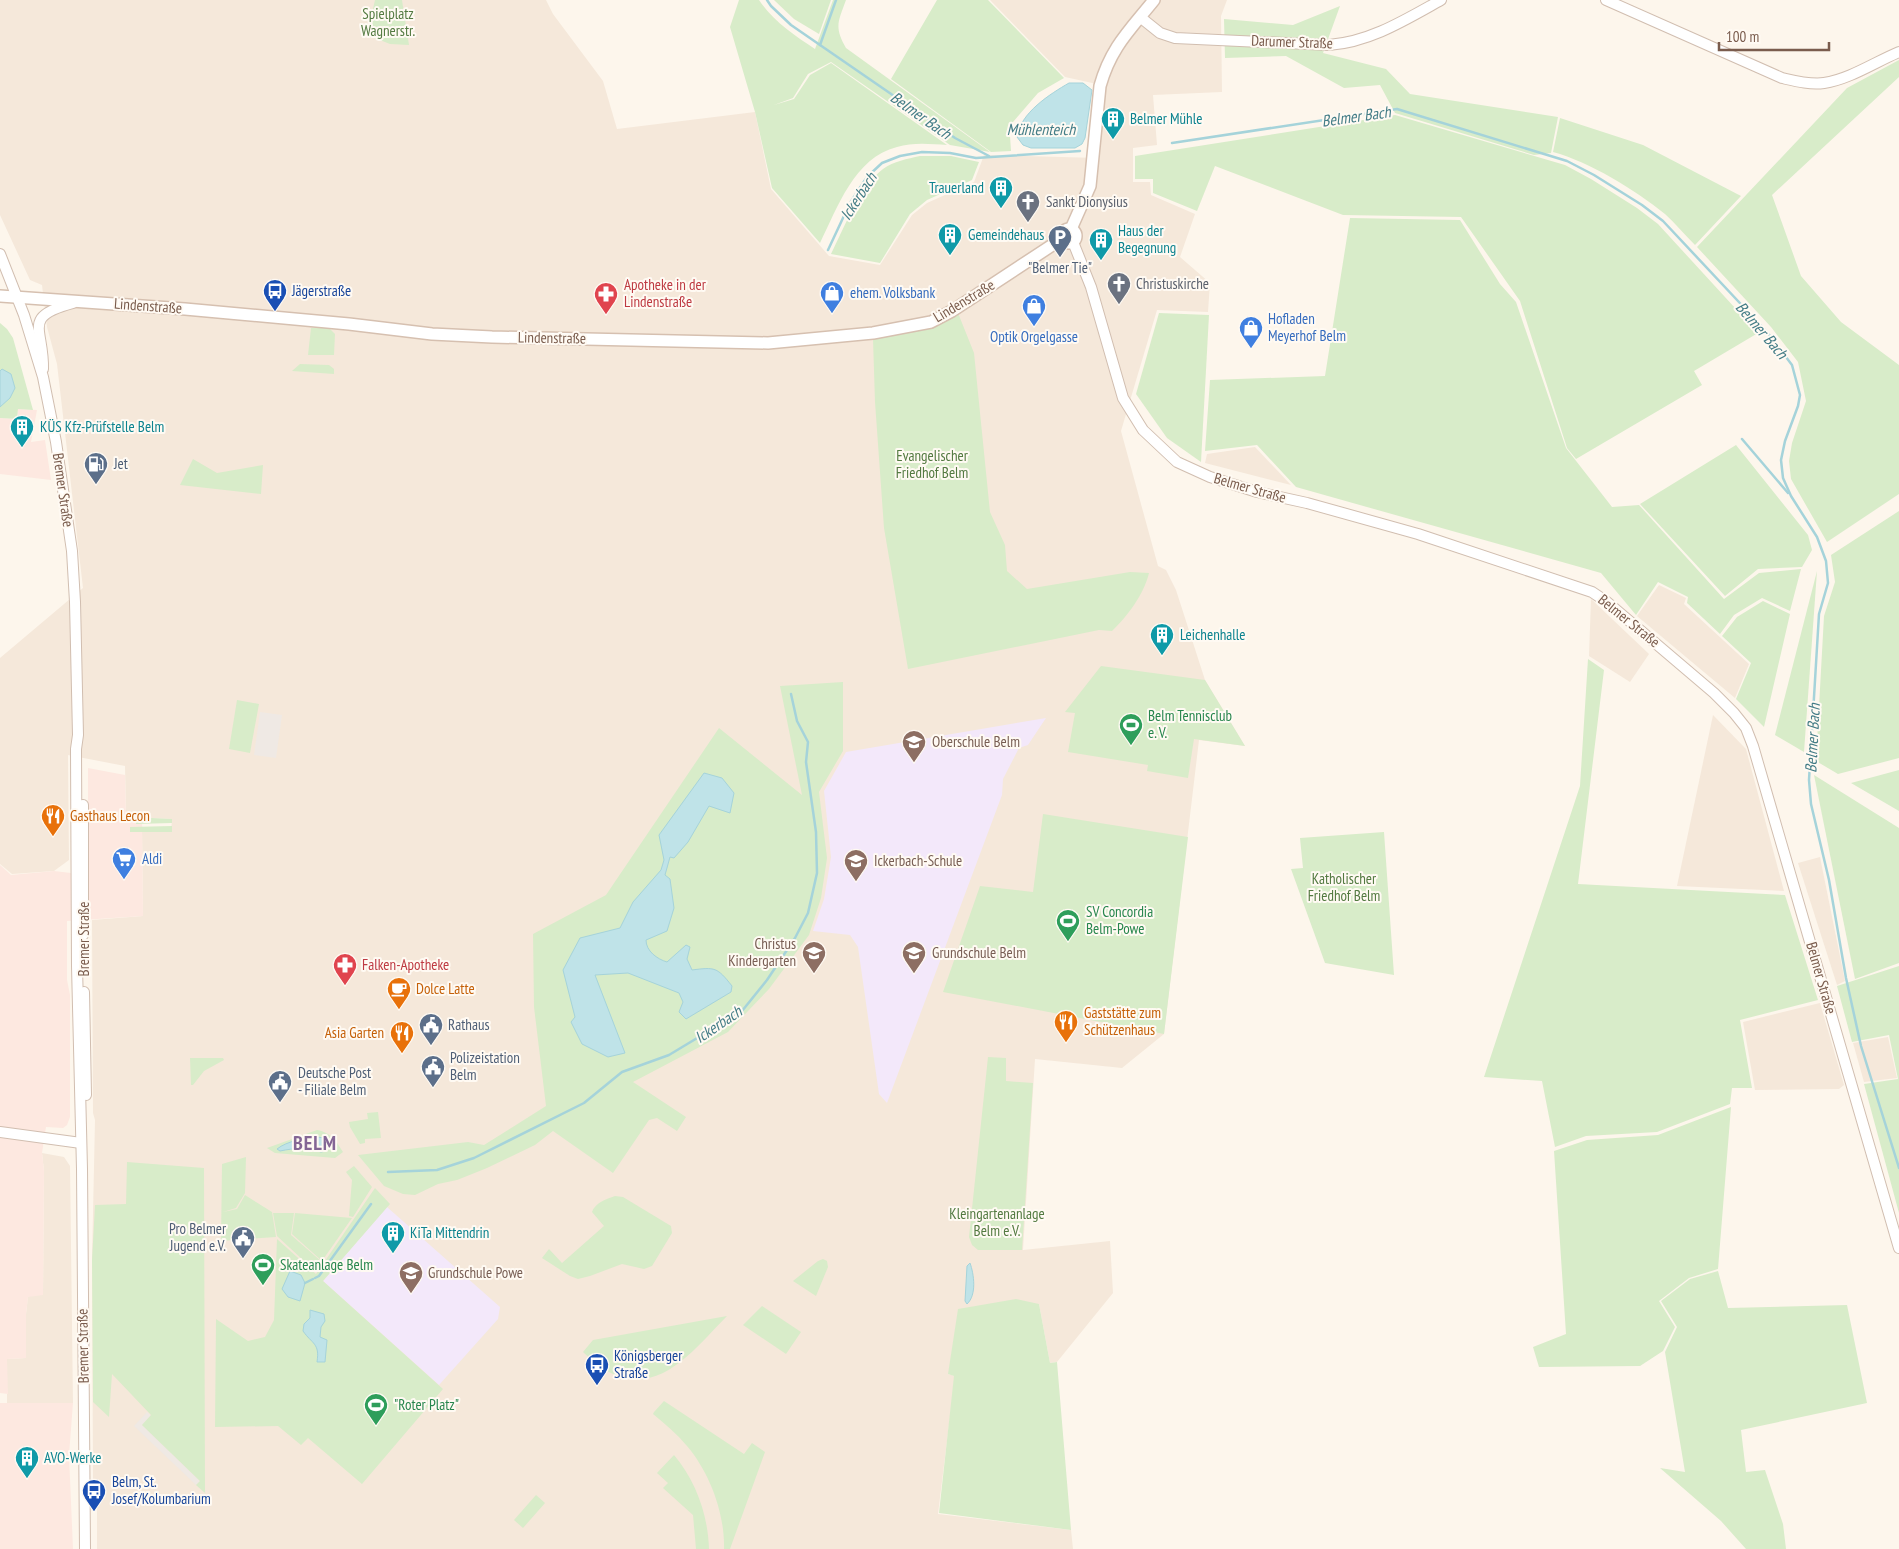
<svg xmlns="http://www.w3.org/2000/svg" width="1899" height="1549" font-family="'PT Sans Narrow',sans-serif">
<rect width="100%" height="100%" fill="#fdf6ec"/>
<!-- residential -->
<g fill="#f5e8da">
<path d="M0 0H546L553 14 603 81 617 129 755 112 771 189 829 256 880 265 912 215 927 203 974 182 984 155 1098 158 1106 86 1065 77 990 0H1227L1221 16 1222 92 1153 95 1157 145 1133 148V182H1150L1151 195 1195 214 1180 257 1210 283 1208 312 1157 310 1121 431 1158 566 1166 570 1176 590 1205 680 1245 746 1199 740 1164 1034 1122 1068 1035 1059 1023 1250 1110 1241 1113 1293 1057 1362 1050 1363 1039 1304 948 1374 955 1376 938 1514 1071 1530 1073 1549H97V1497L93 1478 92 1260 95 1120 93 1113 92 920 143 916 142 832H171L172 819 126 817 125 766 68 755 69 860 54 871 12 874 0 864V658L83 588 57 364 47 327 42 285 30 280 0 215Z"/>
<path d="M1255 447 1291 485 1205 463 1207 454Z"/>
<path d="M1659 585 1686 598 1684 604 1749 664 1735 698 1637 616Z"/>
<path d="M1591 599 1649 654 1630 682 1589 656Z"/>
<path d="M1713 715 1746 749 1784 891 1677 886Z"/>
<path d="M1820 857 1845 981 1837 985 1798 863Z"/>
<path d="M1820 1003 1844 1085 1839 1089 1755 1090 1743 1022Z"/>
<path d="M1888 1037 1897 1078 1864 1082 1853 1043Z"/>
<path d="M42 1153 64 1157 70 1166 73 1403H7V1359L26 1358V1314L28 1296 43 1294 44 1171Z"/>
</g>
<!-- commercial -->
<g fill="#fde8e0">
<path d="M18 409 37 410 31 442 45 440 51 480 0 474V418L17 419Z"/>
<path d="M88 768 125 775 126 817H142L143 916 67 921V980L70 995V1117L67 1125 63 1128 46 1127 42 1153 44 1171 43 1295 28 1297 26 1314V1358L7 1359 8 1394 0 1393V865L11 875 54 871 88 875Z"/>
<path d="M0 1403H73L69 1455 73 1549H0Z"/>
</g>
<!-- industrial -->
<g fill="#efe9e4">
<path d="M260 712 282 715 276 758 254 755Z"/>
<path d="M147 1412 151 1416 142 1425 200 1481 196 1485 134 1426Z"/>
</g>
<!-- education -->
<g fill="#f3e8fa">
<path d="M1046 718 1028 745 1019 748 1003 779 1002 795 887 1103 879 1094 858 947 850 935 813 931 824 899 831 857 824 791 846 752Z"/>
<path d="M387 1207 500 1307 498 1319 439 1385 323 1281Z"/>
</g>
<!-- green -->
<g fill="#d8ecc9">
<path d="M375 0H402L409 45 390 44 367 35Z"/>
<path d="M739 0H759C773 21 794 35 815 49L833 0H846C838 22 834 27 846 48L990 152 950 145 831 62 808 74 793 98 774 105 794 99 810 75 831 63 947 145C931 144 913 142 897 147 854 158 838 207 820 243L772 188 755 112 730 27Z"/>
<path d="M774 0H831L819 34 794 19Z"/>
<path d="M937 0H988L1064 78 1038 93 1013 122 1010 136 1011 151 991 152 891 79Z"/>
<path d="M1340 6 1323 53 1386 69 1410 94 1558 117 1551 153 1534 155 1395 113 1380 85 1344 88 1286 56 1225 58 1224 19 1293 25Z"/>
<path d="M1899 60V77L1772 195 1801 276 1841 322 1899 365V494L1827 542 1791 479 1789 461 1792 443 1806 401 1798 362 1771 327 1697 247 1847 88Z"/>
<path d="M1395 115 1565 165 1591 179 1637 208 1658 224 1758 333 1694 371 1702 385 1576 459 1567 448 1520 301 1461 217 1343 215 1215 166 1197 211 1153 193V179H1135V156Z"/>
<path d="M1560 118 1643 145 1741 196 1695 245C1685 235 1675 223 1665 214 1635 190 1590 162 1553 152Z"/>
<path d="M920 156H951L979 162 972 180 927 200 910 214 880 263 831 254C844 228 860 186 883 169 894 161 907 159 920 156Z"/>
<path d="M1350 218 1460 220 1500 284 1516 302 1566 448 1612 507 1639 505 1724 599 1759 573 1801 569 1790 611 1762 598 1734 615 1720 634 1687 603 1688 597 1658 582 1636 615 1601 573 1296 487 1257 445 1205 451 1210 380 1325 376Z"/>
<path d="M958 313 974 353 990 512 1005 545 1007 571 1027 589 1130 572 1149 573C1144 594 1127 617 1112 631L1099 630 908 669 884 528 875 402 873 339 924 330Z"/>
<path d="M1159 313 1209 315 1201 462 1167 438 1136 394Z"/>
<path d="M0 323 7 329 13 338 33 410 18 409 17 419 0 418Z"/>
<path d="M311 328H329L335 334 334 355H308Z"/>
<path d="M300 364 329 365 334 369V374L292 371Z"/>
<path d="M1736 445 1808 535 1812 550 1802 567 1758 569 1725 596 1640 504Z"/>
<path d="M193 459 217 473 263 465 261 494 180 485Z"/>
<path d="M1899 511V758L1838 774 1816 761 1824 616 1835 582 1831 555Z"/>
<path d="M1817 571 1804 752 1775 735Z"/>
<path d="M1763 601 1790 614 1764 727 1736 699 1751 663 1722 636 1737 617Z"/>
<path d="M1588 659 1604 670 1578 884 1785 895 1818 1000 1740 1020 1752 1088H1732L1730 1104 1657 1132 1586 1136 1555 1147 1542 1081 1484 1077 1580 786Z"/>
<path d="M1101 666 1205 680 1245 746 1194 739 1188 778 1147 771 1148 765 1068 752 1075 713 1065 712Z"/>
<path d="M843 682V751L819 792 827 858 821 898 809 935 769 989 728 1032 633 1082 686 1117 677 1131 657 1118 649 1120 613 1173 553 1131 535 1145 487 1168 457 1180 438 1184 415 1195 403 1194 384 1186 358 1155 468 1142 484 1145 546 1106 534 1007 533 934 606 895 719 728 802 795 780 686Z"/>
<path d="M237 700 259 704 250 753 229 749Z"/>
<path d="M1899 770V811L1851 783Z"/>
<path d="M1814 775 1899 828V963L1855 979Z"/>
<path d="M1043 814 1188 837 1164 1034 943 992 980 886 1033 892Z"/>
<path d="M131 817 172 819V823L136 824V821H130Z"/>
<path d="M172 826V832H130V827Z"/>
<path d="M1384 832 1394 975 1325 963 1291 869 1303 868 1300 838Z"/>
<path d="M1899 966V1213L1864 1084 1898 1079 1889 1035 1852 1042 1837 986Z"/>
<path d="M988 1057 1006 1058V1081L1033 1083 1022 1250H978L972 1245 969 1237Z"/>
<path d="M190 1058H223L224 1060 204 1071 193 1085H191Z"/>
<path d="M1731 1107 1718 1269 1689 1278 1659 1301 1675 1327 1663 1351 1640 1366 1539 1367 1533 1347 1566 1334 1554 1151 1587 1140 1658 1135Z"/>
<path d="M378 1112 381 1138 365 1139V1143L360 1144 350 1127 349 1122 368 1119 367 1113Z"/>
<path d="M317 1130C332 1133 336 1141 343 1152L335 1158 275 1153 267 1148Z"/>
<path d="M246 1157 245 1193 236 1208 223 1212 237 1209 245 1195 272 1212 276 1237 221 1241 222 1164Z"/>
<path d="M127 1162 204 1168 205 1493 196 1485 200 1481 142 1425 151 1415 112 1374 109 1417 93 1402 92 1260 95 1205 126 1204Z"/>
<path d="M354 1166 372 1187 353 1217 349 1216 352 1180 346 1172Z"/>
<path d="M375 1188 390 1204 323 1281 443 1389 362 1484 308 1438 301 1445 278 1426 215 1427 216 1319 248 1341 265 1337 274 1320 277 1239 316 1274Z"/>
<path d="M615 1196 623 1197 671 1226 672 1233 652 1266 644 1269 622 1264 590 1276 578 1279 570 1276 542 1258 549 1249 562 1263 604 1226 592 1212C595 1203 606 1199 615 1196Z"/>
<path d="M273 1213H294L291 1235 322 1262 316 1272 277 1236Z"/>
<path d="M295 1213 352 1218 322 1261 292 1234Z"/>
<path d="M823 1259 827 1261 828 1267 816 1296 793 1281 818 1261Z"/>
<path d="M1718 1271 1728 1308 1847 1305 1867 1403 1741 1430 1746 1472 1765 1470 1783 1524 1786 1549H1746L1721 1521 1660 1468 1685 1472 1665 1352 1677 1327 1661 1301 1690 1279Z"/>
<path d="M1016 1299 1039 1304 1050 1363 1057 1362 1071 1530 939 1513 954 1376 948 1374 958 1309Z"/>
<path d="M762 1306 801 1332 786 1354 743 1325Z"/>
<path d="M727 1316C695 1348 658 1400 607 1371 598 1367 590 1358 583 1352L593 1340Z"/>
<path d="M664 1401 744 1454 752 1443 765 1452 730 1549H724C725 1514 710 1473 687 1446 677 1434 665 1424 653 1414L654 1412Z"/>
<path d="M674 1455C696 1481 708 1515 709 1549H696L693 1515 663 1488 668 1483 657 1473Z"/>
<path d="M536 1495 545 1503 523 1528 514 1520Z"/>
</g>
<!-- water -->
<g fill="#bfe3e8" stroke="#a5d3da">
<path d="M1069 83H1083L1092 90 1085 138 1082 144 1075 148H1031L1023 145 1017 137C1020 113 1050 94 1069 83Z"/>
<path d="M2 369 11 374 15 388 10 398 0 407V371Z"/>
<path d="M704 773 722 778 734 793 730 813 709 806 688 842 674 858 670 857 665 875 670 879 674 908 667 931 646 940C646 951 657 959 667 962L686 945 690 947 687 959 692 970C715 967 717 967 732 986L731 992 686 1019 679 1012 683 1002 679 993 628 973 595 975 625 1053 608 1057 582 1044 571 1022 575 1017 563 970 580 938 620 928 633 902 661 870 664 860 659 835Z"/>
<path d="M317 1137 324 1138 327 1145 325 1151 321 1152C306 1147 295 1148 280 1151L277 1149C287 1141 305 1138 317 1137Z"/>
<path d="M970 1263C974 1274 977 1295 967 1304L965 1301 967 1266Z"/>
<path d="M290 1271 301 1275 305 1283 300 1301 288 1297 282 1289Z"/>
<path d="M310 1310 324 1314 325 1321 321 1327 320 1337 327 1340 325 1362H317C320 1343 312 1344 303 1331L304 1324 310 1318Z"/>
</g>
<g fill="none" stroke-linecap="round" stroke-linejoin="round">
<!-- stream -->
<g stroke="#a5d3da" stroke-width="2.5">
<path d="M767 0 771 6 791 25 955 138 989 156"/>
<path d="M820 45 836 0"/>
<path d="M1172 143 1397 109 1567 161 1594 175 1642 205 1663 221 1767 332 1792 365 1800 395 1798 406 1785 441 1781 460 1783 478 1791 496 1817 537 1826 561 1828 583 1819 614 1809 780 1811 804 1829 880 1846 978 1861 1046 1899 1168"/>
<path d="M828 250 850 203 867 177 882 163 900 156 922 152 950 153 976 158 1080 151"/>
<path d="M1742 439 1788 493"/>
<path d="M388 1172 437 1170 474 1158 584 1103 622 1072 669 1055 742 1011 767 980 795 938 808 913 817 873 816 832 806 762 808 742 797 721 791 694"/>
<path d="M315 1278 319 1276 371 1204"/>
<path d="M305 1283 313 1279"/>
</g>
<!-- tertiary casing -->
<g stroke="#d1beb0" stroke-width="12">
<g id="tertiary">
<path d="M1606 0 1782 78C1795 81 1810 85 1824 83 1850 79 1875 62 1899 52"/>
<path d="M1140 17 1160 33 1175 38 1329 45C1370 42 1405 20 1441 0"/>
<path d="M1073 242 1091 287 1123 398 1143 430 1177 462 1210 477 1257 492 1307 503 1418 534 1592 592 1607 602 1714 693 1734 713 1746 728 1753 746 1899 1248"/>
<path d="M0 254 24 315 43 377 56 442 72 551 75 602 78 735 76 749 77 966 82 1169 85 1549"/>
<path d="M43 369C44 328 21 317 73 303"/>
<path d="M83 935V805"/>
<path d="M84 992 86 1095"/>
<path d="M0 1132 81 1143"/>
</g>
</g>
<!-- secondary casing -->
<g stroke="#d6c0b0" stroke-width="14">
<g id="secondary">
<circle cx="1069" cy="236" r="7"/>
<path d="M1071 229 1090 186 1100 86C1111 47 1130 30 1154 0"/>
<path d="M0 296 185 309 349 324 432 334 492 337 768 343 873 333 931 322 952 311 1063 238"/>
</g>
</g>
<!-- tertiary -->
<use href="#tertiary" stroke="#fff" stroke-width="10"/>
<!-- secondary -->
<use href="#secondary" stroke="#fff" stroke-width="11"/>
</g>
<!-- icons -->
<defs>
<g id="building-pin" transform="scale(1.25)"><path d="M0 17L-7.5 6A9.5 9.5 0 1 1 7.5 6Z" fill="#0f9aa8" stroke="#fffaf3"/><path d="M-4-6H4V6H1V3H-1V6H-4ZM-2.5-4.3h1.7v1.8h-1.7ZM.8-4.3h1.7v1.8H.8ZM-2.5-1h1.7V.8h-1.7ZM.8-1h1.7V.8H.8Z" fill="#fff"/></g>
<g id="church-pin" transform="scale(1.25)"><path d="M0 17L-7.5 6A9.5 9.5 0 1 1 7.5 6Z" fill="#6b7280" stroke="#fffaf3"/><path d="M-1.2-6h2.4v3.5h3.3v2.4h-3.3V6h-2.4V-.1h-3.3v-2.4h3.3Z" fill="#fff"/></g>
<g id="parking-pin" transform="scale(1.25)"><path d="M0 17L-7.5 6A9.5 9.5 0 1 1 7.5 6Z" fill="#5c6f8a" stroke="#fffaf3"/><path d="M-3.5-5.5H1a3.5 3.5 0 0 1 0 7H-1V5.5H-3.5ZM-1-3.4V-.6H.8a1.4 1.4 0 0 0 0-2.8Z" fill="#fff"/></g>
<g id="bus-pin" transform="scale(1.25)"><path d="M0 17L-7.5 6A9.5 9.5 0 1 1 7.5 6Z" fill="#1a4fb4" stroke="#fffaf3"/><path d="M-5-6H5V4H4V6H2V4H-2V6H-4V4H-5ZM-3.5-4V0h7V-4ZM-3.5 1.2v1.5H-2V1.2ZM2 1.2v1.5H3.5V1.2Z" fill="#fff"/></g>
<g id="shop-pin" transform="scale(1.25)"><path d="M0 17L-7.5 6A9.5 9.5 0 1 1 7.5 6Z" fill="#3f7fe0" stroke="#fffaf3"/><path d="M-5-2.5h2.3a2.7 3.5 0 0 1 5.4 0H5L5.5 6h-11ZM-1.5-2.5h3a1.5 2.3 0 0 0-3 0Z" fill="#fff"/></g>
<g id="pharmacy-pin" transform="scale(1.25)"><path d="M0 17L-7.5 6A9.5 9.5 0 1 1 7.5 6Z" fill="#e0444e" stroke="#fffaf3"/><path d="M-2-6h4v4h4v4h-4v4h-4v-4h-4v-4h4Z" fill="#fff"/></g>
<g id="fuel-pin" transform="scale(1.25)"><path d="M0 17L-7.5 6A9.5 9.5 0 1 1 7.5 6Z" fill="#5c6f8a" stroke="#fffaf3"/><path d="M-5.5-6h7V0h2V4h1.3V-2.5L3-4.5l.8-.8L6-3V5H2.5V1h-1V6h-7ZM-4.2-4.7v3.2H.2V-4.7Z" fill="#fff"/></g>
<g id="stadium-pin" transform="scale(1.25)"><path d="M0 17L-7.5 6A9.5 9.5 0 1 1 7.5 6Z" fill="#2e9e5b" stroke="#fffaf3"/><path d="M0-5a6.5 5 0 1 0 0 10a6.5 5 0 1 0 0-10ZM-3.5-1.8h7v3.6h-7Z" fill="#fff"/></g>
<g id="school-pin" transform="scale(1.25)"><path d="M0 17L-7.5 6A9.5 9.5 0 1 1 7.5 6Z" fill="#8d6e63" stroke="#fffaf3"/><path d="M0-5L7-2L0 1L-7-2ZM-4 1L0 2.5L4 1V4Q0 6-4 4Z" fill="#fff"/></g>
<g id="restaurant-pin" transform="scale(1.25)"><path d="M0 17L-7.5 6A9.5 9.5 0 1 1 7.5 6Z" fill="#e8710a" stroke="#fffaf3"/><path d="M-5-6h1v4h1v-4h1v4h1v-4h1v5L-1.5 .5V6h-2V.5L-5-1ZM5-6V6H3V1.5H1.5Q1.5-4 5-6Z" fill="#fff"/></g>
<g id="supermarket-pin" transform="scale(1.25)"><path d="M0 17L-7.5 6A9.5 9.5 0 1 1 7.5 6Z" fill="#3f7fe0" stroke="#fffaf3"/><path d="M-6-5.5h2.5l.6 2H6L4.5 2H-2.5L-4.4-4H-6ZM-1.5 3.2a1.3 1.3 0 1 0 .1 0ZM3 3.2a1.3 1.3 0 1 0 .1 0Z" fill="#fff"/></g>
<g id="cafe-pin" transform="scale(1.25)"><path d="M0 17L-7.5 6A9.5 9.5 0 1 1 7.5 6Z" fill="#e8710a" stroke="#fffaf3"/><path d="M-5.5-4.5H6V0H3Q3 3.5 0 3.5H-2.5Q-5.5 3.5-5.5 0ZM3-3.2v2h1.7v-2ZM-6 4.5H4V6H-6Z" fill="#fff"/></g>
<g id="civic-pin" transform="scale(1.25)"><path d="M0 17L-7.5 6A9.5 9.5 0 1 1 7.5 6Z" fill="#5c6f8a" stroke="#fffaf3"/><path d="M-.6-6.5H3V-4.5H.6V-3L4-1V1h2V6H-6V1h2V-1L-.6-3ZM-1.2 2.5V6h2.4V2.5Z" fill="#fff"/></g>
</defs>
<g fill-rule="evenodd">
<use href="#building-pin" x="1113" y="119"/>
<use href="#building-pin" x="1001" y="188"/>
<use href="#church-pin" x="1028" y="202"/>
<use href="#building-pin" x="950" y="235"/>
<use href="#parking-pin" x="1060" y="237"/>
<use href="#building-pin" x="1101" y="240"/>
<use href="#church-pin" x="1119" y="284"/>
<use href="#bus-pin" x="275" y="291"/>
<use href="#shop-pin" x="832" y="293"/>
<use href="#pharmacy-pin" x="606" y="294"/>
<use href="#shop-pin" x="1034" y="306"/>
<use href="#shop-pin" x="1251" y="328"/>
<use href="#building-pin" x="22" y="427"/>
<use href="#fuel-pin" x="96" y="464"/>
<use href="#building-pin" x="1162" y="635"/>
<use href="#stadium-pin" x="1131" y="725"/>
<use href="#school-pin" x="914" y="742"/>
<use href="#restaurant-pin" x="53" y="816"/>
<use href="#supermarket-pin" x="124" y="859"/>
<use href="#school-pin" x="856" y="861"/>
<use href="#stadium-pin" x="1068" y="921"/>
<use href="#school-pin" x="814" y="953"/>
<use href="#school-pin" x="914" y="953"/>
<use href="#pharmacy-pin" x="345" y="965"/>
<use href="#cafe-pin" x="399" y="989"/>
<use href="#restaurant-pin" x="1066" y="1022"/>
<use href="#civic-pin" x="431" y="1025"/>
<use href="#restaurant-pin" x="402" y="1033"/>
<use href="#civic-pin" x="433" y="1067"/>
<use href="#civic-pin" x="280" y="1082"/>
<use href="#building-pin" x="393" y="1233"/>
<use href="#civic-pin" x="243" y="1238"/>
<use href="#stadium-pin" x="263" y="1265"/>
<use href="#school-pin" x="411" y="1273"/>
<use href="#bus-pin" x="597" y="1365"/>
<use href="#stadium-pin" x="376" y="1405"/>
<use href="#building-pin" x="27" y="1458"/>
<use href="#bus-pin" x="94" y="1491"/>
</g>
<g text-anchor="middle" stroke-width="4" stroke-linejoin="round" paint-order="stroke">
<!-- park labels -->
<g font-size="15" fill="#537a41" stroke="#fffaf3">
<text x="388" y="19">Spielplatz<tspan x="388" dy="17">Wagnerstr.</tspan></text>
<text x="932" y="461">Evangelischer<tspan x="932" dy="17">Friedhof Belm</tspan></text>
<text x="1344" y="884">Katholischer<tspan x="1344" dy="17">Friedhof Belm</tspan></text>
<text x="997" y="1219">Kleingartenanlage<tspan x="997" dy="17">Belm e.V.</tspan></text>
</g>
<!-- street labels -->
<g font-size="15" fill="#7a5c4d" stroke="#fffaf3">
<text transform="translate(1292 42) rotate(2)" y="5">Darumer Straße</text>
<text transform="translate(964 301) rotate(-31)" y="5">Lindenstraße</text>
<text transform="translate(148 306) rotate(4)" y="5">Lindenstraße</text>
<text transform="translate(552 338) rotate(1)" y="5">Lindenstraße</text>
<text transform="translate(1250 488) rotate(16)" y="5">Belmer Straße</text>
<text transform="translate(63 490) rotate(82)" y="5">Bremer Straße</text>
<text transform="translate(1629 621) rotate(39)" y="5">Belmer Straße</text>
<text transform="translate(84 939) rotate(-90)" y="5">Bremer Straße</text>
<text transform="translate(1821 978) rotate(74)" y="5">Belmer Straße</text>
<text transform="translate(83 1346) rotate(-91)" y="5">Bremer Straße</text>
</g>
<!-- culture labels -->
<g font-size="15" fill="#0d838f" stroke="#fffaf3" text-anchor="start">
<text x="1130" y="124">Belmer Mühle</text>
<text x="984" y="193" text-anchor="end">Trauerland</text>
<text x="1118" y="236">Haus der<tspan x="1118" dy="17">Begegnung</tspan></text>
<text x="968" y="240">Gemeindehaus</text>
<text x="40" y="432">KÜS Kfz-Prüfstelle Belm</text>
<text x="1180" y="640">Leichenhalle</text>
<text x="410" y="1238">KiTa Mittendrin</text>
<text x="44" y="1463">AVO-Werke</text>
</g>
<!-- worship labels -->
<g font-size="15" fill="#5b616d" stroke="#fffaf3" text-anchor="start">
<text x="1046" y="207">Sankt Dionysius</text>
<text x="1136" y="289">Christuskirche</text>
</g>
<!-- service labels -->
<g font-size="15" fill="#4e5e75" stroke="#fffaf3" text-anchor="start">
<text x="1060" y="273" text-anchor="middle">"Belmer Tie"</text>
<text x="114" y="469">Jet</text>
<text x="448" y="1030">Rathaus</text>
<text x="450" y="1063">Polizeistation<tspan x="450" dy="17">Belm</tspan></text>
<text x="298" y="1078">Deutsche Post<tspan x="298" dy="17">- Filiale Belm</tspan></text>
<text x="226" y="1234" text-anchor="end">Pro Belmer<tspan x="226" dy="17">Jugend e.V.</tspan></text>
</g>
<!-- health labels -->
<g font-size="15" fill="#be3a42" stroke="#fffaf3" text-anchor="start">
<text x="624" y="290">Apotheke in der<tspan x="624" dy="17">Lindenstraße</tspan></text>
<text x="362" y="970">Falken-Apotheke</text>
</g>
<!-- transit labels -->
<g font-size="15" fill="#164399" stroke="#fffaf3" text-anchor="start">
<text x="292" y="296">Jägerstraße</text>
<text x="614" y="1361">Königsberger<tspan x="614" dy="17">Straße</tspan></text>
<text x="112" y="1487">Belm, St.<tspan x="112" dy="17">Josef/Kolumbarium</tspan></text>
</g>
<!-- shop labels -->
<g font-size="15" fill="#366cbe" stroke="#fffaf3" text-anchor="start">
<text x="850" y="298">ehem. Volksbank</text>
<text x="1268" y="324">Hofladen<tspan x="1268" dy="17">Meyerhof Belm</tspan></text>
<text x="1034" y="342" text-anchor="middle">Optik Orgelgasse</text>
<text x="142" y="864">Aldi</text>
</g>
<!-- leisure labels -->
<g font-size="15" fill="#27864d" stroke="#fffaf3" text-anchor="start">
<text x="1148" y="721">Belm Tennisclub<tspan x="1148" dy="17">e. V.</tspan></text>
<text x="1086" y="917">SV Concordia<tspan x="1086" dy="17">Belm-Powe</tspan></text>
<text x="280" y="1270">Skateanlage Belm</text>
<text x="394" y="1410">"Roter Platz"</text>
</g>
<!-- education labels -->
<g font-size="15" fill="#785e54" stroke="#fffaf3" text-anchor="start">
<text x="932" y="747">Oberschule Belm</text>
<text x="874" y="866">Ickerbach-Schule</text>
<text x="796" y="949" text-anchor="end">Christus<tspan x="796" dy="17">Kindergarten</tspan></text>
<text x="932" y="958">Grundschule Belm</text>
<text x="428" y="1278">Grundschule Powe</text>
</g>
<!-- food labels -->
<g font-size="15" fill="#c56008" stroke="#fffaf3" text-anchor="start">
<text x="70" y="821">Gasthaus Lecon</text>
<text x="416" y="994">Dolce Latte</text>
<text x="1084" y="1018">Gaststätte zum<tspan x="1084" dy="17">Schützenhaus</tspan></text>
<text x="384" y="1038" text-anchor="end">Asia Garten</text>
</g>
<!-- water labels -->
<g font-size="16" font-style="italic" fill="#437c86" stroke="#fffaf3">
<text transform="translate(921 115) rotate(35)" y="6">Belmer Bach</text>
<text transform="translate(1356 116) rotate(-8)" y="6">Belmer Bach</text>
<text x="1041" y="135">Mühlenteich</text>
<text transform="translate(858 196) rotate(-57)" y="6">Ickerbach</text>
<text transform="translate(1762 330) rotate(49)" y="6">Belmer Bach</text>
<text transform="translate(1812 738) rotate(-87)" y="6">Belmer Bach</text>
<text transform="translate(718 1024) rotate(-34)" y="6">Ickerbach</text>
</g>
<!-- district labels -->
<g font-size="20" font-weight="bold" letter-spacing="1" fill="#846695" stroke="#fffaf3">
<text x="315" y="1150">BELM</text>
</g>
</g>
<!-- scale -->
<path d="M1719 42v8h110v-8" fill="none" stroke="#7a5c4d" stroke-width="2.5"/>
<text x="1726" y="42" font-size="15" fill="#7a5c4d" stroke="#fffaf3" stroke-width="4" paint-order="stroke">100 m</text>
</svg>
